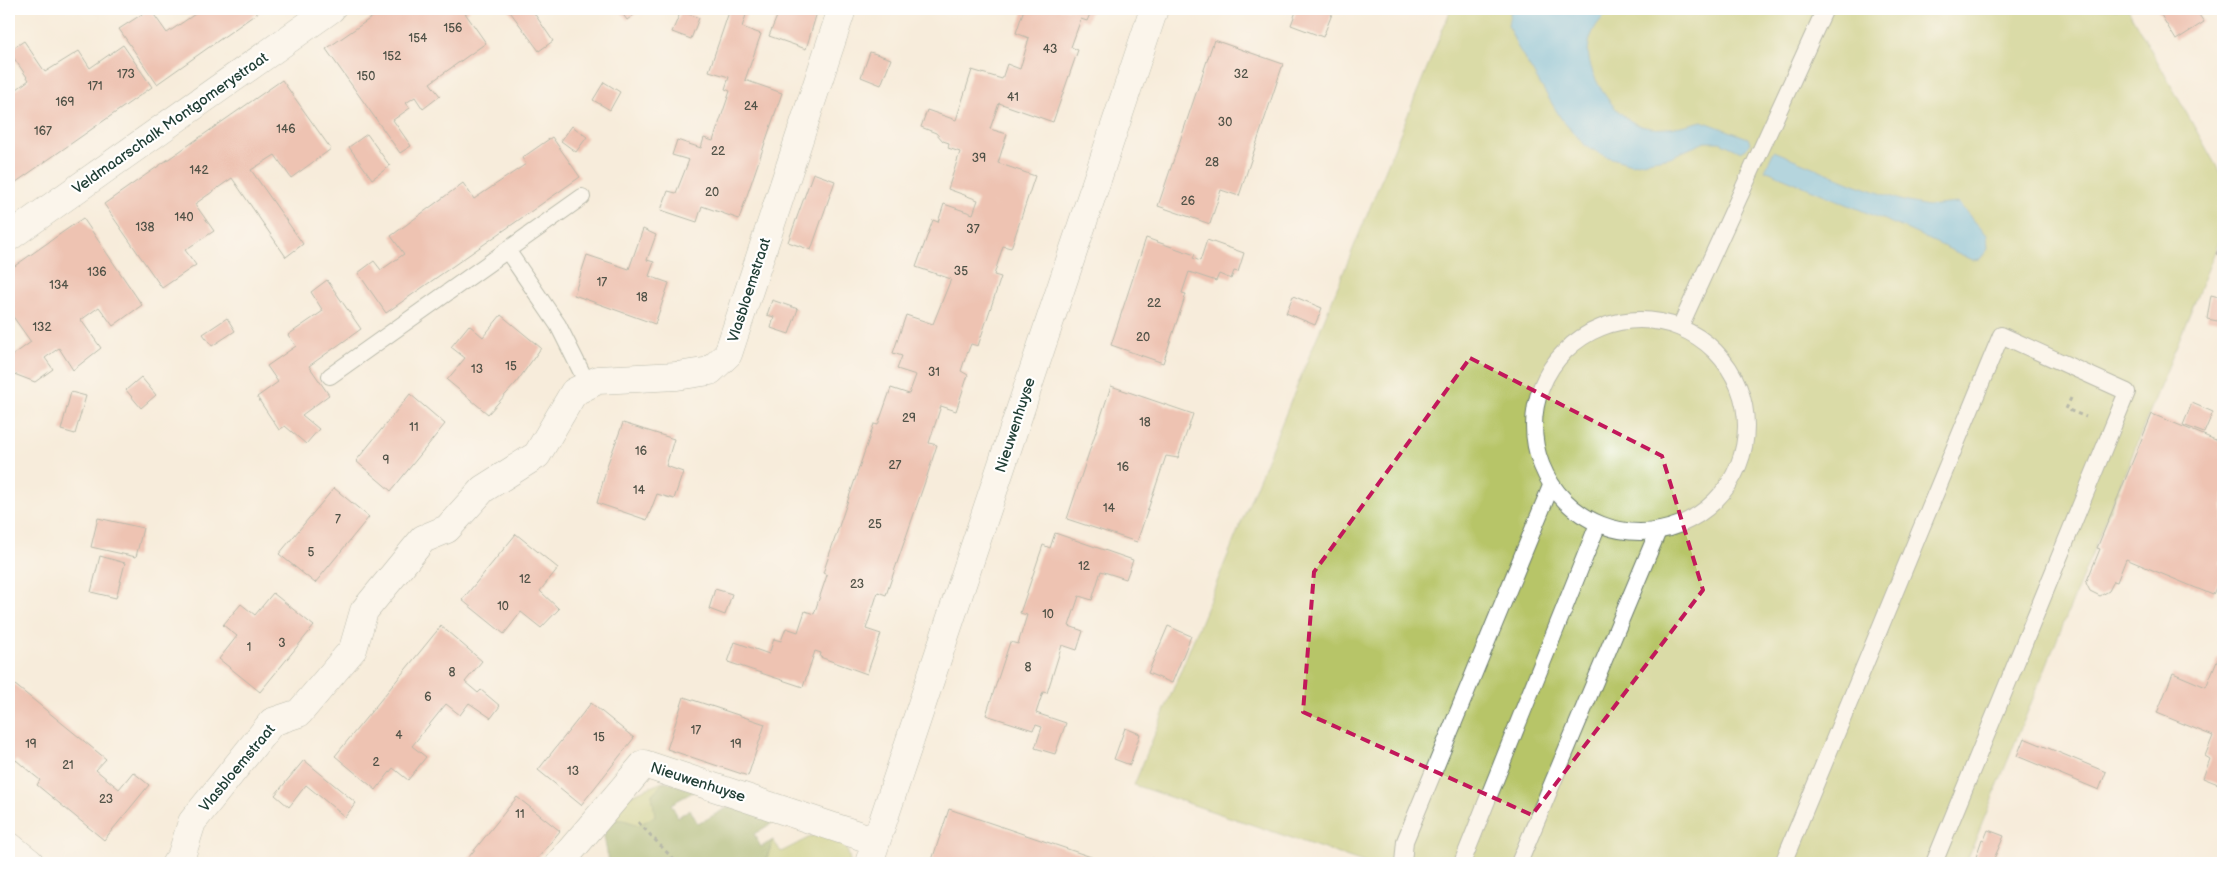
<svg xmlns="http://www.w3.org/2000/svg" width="2232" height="872" font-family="'Balsamiq Sans',sans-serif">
<rect width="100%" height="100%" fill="#fff"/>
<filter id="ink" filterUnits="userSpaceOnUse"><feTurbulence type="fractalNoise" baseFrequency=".02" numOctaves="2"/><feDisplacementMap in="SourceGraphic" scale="10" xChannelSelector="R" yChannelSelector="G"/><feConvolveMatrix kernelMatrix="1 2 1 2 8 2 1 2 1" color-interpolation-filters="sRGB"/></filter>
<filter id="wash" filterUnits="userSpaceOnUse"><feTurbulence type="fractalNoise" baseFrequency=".0096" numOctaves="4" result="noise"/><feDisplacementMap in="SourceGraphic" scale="20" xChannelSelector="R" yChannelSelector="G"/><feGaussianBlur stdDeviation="1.12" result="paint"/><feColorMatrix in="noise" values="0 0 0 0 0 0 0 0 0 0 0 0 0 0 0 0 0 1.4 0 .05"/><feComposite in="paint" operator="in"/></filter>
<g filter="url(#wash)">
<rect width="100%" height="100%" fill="#f7ecdb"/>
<!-- green -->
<g fill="#b7c567" stroke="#6b814e">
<path d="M1451 9H2128L2223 178V232L1966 863H1366L1134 785Z"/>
<path d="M665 781 652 794 656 816 639 825 623 820H608L626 797Z"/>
<path d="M818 833C835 840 849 842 850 863H765L773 840 781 852Z"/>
</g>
<!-- forest -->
<path fill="#91aa5c" stroke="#587448" d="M665 781 695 791 671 804 678 817 690 809 698 824 730 806 779 819 754 834 761 847 773 840 765 863H609L602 826 608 820H623L639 825 655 816 652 794Z"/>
<!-- water -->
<g fill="#65b9e1" stroke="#427b8a">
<path d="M1511 9H1613C1601 17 1592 29 1589 43 1583 71 1614 117 1641 126 1662 132 1682 126 1702 121L1748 138 1750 143 1746 149 1741 152 1720 142H1705L1670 157 1631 164 1605 156 1586 146 1562 120 1517 46 1508 25Z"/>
<path d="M1774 151 1854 184 1903 201 1928 206 1958 203 1987 235 1988 249 1980 259 1973 260 1906 229 1765 170Z"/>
</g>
<g id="blocks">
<!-- building -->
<g fill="#e29081">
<path d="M150 9 167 33 201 10 200 9H263L157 84 119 29Z"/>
<path d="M384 9H471L465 13 486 43 430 83 440 96 423 109 415 97 406 103 410 108 393 120 411 146 400 153 326 49Z"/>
<path d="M508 9H534L532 10 553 41 539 51Z"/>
<path d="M619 9H642L627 20Z"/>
<path d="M730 9 747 12 742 27 761 34 745 80 782 93 739 219 702 206 697 222 661 210 668 191 676 193 689 160 672 155 677 140 701 148 704 138 713 141 730 91 725 89 729 77 709 71Z"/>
<path d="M780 9H818L806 49 769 36Z"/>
<path d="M1024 9H1092L1087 21 1081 19 1071 47 1078 50 1053 122 999 103 990 129 1007 134 998 163 1035 176 1011 248 1003 246 994 275 1001 277 978 346 971 344 965 359 961 371 968 375 956 411 941 406 929 443 937 445 927 476 886 595 878 592 866 629 881 634 867 674 820 657 821 653 815 651 803 687 728 662 735 642 769 654 774 639 781 641 786 628 798 632 805 611 814 614 827 575 823 573 874 424 878 425 891 388 909 394 916 375 897 369 902 356 893 353 906 315 933 324 951 279 916 267 933 220 938 222 944 204 973 214 978 200 948 189 960 152 948 148 949 143 943 141 936 133 921 127 927 110 956 120 972 70 1002 79 1007 64 1020 69 1029 38 1016 33Z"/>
<path d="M1297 9H1334L1323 37 1291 25Z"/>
<path d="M2159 9H2195L2204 22 2176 40 2158 10Z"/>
<path d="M681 11 699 18 691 39 672 32Z"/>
<path d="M1214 40 1283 64 1239 196 1221 190 1210 224 1158 206Z"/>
<path d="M24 41 45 72 79 51 90 68 123 45 152 87 9 187V124L14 120 9 112V86L13 92 29 80 9 51Z"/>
<path d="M870 52 891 59 881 85 861 77Z"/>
<path d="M282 80 331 149 291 178 275 155 251 170 303 244 286 257 232 178 195 204 214 231 185 250 196 265 162 288 104 204Z"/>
<path d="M604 82 620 92 610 110 593 100Z"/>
<path d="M572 126 587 137 576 152 561 141Z"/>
<path d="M367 134 390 166 372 179 349 147Z"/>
<path d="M552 137 580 177 386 313 358 273 374 261 381 270 404 254 391 236 463 183 474 199 526 164 522 158Z"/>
<path d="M813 173 835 181 811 250 788 242Z"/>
<path d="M83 218 142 305 113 326 99 307 81 320 101 348 73 370 59 348 45 358 53 369 35 382 9 372V358L31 342 9 311 14 307 9 299V270Z"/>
<path d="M643 229 656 235 647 260 654 262 649 276 669 283 655 324 574 295 587 255 629 269Z"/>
<path d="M1146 238 1195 255 1193 258 1200 261 1207 240 1244 253 1238 272 1234 271 1231 279 1219 274 1216 281 1189 272 1182 293 1186 294 1163 363 1111 345Z"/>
<path d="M2223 238V255L2216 254Z"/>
<path d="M327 280 361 329 309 366 329 395 302 415 319 429 306 444 285 426 279 430 257 397 278 382 267 366 296 346 288 335 323 311 311 292Z"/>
<path d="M2211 295 2223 298V322L2207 319Z"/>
<path d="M1293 296 1322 308 1315 325 1286 313Z"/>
<path d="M772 300 798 309 789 334 771 328 774 317 767 315Z"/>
<path d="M501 315 541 348 516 383 488 414 447 380 465 358 451 347 469 325 483 337Z"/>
<path d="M227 318 235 331 212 346 203 334Z"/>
<path d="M141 377 156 395 141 408 126 390Z"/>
<path d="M1111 386 1193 414 1178 458 1166 456 1137 542 1067 519Z"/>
<path d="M71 392 86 396 75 434 61 430Z"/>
<path d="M410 394 445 424 391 491 356 461Z"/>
<path d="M2192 403 2213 412 2204 433 2183 425Z"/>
<path d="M2152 414 2223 443V556L2220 564 2223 566V569L2213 595 2126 559 2117 582 2114 581 2109 591 2100 596 2090 591 2086 583 2100 549 2097 548Z"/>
<path d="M623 423 674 439 666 466 683 472 674 499 657 494 647 520 597 503 608 463Z"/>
<path d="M334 488 369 517 315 583 279 554Z"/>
<path d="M98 518 143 528 136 557 91 547Z"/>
<path d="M1055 533 1133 560 1126 579 1101 571 1092 600 1079 596 1069 626 1083 631 1077 650 1062 645 1047 693 1043 692 1036 713 1066 723 1055 754 1035 748 1042 727 1036 725 1033 730 986 715 1010 642 1018 644 1027 615 1020 613 1043 545 1050 548Z"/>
<path d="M516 534 558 568 540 591 559 609 541 628 521 612 504 634 462 600Z"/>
<path d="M100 556 125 563 116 598 91 592Z"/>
<path d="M715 589 732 594 725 615 709 609Z"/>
<path d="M273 593 314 626 260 692 219 659 237 636 223 625 241 604 255 615Z"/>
<path d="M441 626 482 661 465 682 478 693 481 690 500 706 491 718 469 703 460 715 446 704 412 746 426 757 408 780 393 768 376 790 335 756Z"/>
<path d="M1168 626 1191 636 1172 683 1148 673Z"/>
<path d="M2218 658 2223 660V786L2203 778 2210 759 2205 756 2213 736 2157 713 2173 673 2206 687Z"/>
<path d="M9 680 106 759 96 770 119 789 133 772 149 785 104 840 37 785 40 780 30 772 16 760 13 765 9 762Z"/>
<path d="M684 697 765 724 748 776 667 749Z"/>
<path d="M591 703 634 738 581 805 538 770Z"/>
<path d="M1125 728 1140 734 1130 765 1114 759Z"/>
<path d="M2024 738 2106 772 2099 790 2017 756Z"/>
<path d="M304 760 356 803 345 817 306 785 289 807 275 795Z"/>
<path d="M517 797 560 831 534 863H464Z"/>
<path d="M949 809 1109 863H931Z"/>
<path d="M1988 830 2004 836 1992 863H1974L1982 839 1984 840Z"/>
<path d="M1152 858 1167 863H1150Z"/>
</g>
</g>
</g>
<g filter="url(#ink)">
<use href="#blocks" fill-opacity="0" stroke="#6b7a6e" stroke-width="1"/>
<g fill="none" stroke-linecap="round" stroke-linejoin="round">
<!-- lane casing -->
<g stroke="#6b7a6e" stroke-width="18">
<g id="lane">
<path d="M507 250 558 325 588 385"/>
<circle cx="1640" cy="426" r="106"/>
<path d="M1680 327 1825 9"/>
<path d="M330 376 582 197"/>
<path d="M1403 863 1405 841 1551 486"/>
<path d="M1462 863 1598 524"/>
<path d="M1519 863 1658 531"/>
<path d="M1783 863 2001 335 2127 392 1934 863"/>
</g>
</g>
<!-- street casing -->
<g stroke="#6b7a6e" stroke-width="29">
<g id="street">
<path d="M9 237 331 9"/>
<path d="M9 846 30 863"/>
<path d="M176 863 181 857 192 822 272 722 299 713 353 649 364 611 423 539 447 529 483 489 537 455 574 392 598 380 677 376 710 371 728 354 842 9"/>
<path d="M560 863 644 764 876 841"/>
<path d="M869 863 1154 9"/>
</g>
</g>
<!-- path -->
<g stroke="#6b7a6e" stroke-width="3" stroke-dasharray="4 4" stroke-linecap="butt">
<path d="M2071 398 2066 409 2086 417"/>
<path d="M638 822 677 863"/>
</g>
<!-- lane -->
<use href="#lane" stroke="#fff" stroke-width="16"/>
<!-- street -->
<use href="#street" stroke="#fff" stroke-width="28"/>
</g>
</g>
<!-- marked area -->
<path d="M0 0H2232V872H0ZM1470 358 1662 456 1703 590 1532 815 1303 712 1314 572Z" fill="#f7ecdb" fill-opacity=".55" fill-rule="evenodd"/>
<path fill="none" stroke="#c2185b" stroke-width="4" stroke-dasharray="10 6" stroke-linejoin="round" d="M1470 358 1662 456 1703 590 1532 815 1303 712 1314 572Z"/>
<g text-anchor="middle" stroke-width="4.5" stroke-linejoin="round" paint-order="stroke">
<!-- number labels -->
<g font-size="12" fill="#505247">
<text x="453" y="32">156</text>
<text x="418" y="42">154</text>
<text x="1050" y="53">43</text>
<text x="392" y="60">152</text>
<text x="126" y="78">173</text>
<text x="1241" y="78">32</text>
<text x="366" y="80">150</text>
<text x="95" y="90">171</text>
<text x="1013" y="101">41</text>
<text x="65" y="106">169</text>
<text x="751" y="110">24</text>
<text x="1225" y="126">30</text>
<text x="286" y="133">146</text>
<text x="43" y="135">167</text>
<text x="718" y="155">22</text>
<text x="979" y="162">39</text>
<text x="1212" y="166">28</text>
<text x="199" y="174">142</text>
<text x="712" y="196">20</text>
<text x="1188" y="205">26</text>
<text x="184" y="221">140</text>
<text x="145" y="231">138</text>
<text x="973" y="233">37</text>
<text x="961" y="275">35</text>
<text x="97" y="276">136</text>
<text x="602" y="286">17</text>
<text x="59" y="289">134</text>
<text x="642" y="301">18</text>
<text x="1154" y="307">22</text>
<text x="42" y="331">132</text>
<text x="1143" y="341">20</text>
<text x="511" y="370">15</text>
<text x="477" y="373">13</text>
<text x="934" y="376">31</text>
<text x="909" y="422">29</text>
<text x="1145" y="426">18</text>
<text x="414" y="431">11</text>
<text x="641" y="455">16</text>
<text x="386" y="464">9</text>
<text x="895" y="469">27</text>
<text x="1123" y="471">16</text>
<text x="639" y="494">14</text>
<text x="1109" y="512">14</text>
<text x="338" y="523">7</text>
<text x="875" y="528">25</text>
<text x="311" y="556">5</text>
<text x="1084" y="570">12</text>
<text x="525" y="583">12</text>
<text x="857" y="588">23</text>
<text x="503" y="610">10</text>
<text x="1048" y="618">10</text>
<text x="282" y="647">3</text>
<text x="249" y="651">1</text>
<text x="1028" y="671">8</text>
<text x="452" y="676">8</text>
<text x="428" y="701">6</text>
<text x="696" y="734">17</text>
<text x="399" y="739">4</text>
<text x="599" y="741">15</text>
<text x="31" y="748">19</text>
<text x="736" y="748">19</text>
<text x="376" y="766">2</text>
<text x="68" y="769">21</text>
<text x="573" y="775">13</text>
<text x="106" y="803">23</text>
<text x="520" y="818">11</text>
</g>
<!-- street labels -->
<g font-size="15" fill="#1f3d34" stroke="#fff">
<text transform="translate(170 123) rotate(-35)" y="5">Veldmaarschalk Montgomerystraat</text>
<text transform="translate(749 290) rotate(-72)" y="5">Vlasbloemstraat</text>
<text transform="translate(1015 425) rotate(-72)" y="5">Nieuwenhuyse</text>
<text transform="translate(237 768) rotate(-50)" y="5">Vlasbloemstraat</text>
<text transform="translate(698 782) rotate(18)" y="5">Nieuwenhuyse</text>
</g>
</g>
<!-- margin -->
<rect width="2232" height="872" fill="none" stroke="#fff" stroke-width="30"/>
</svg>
